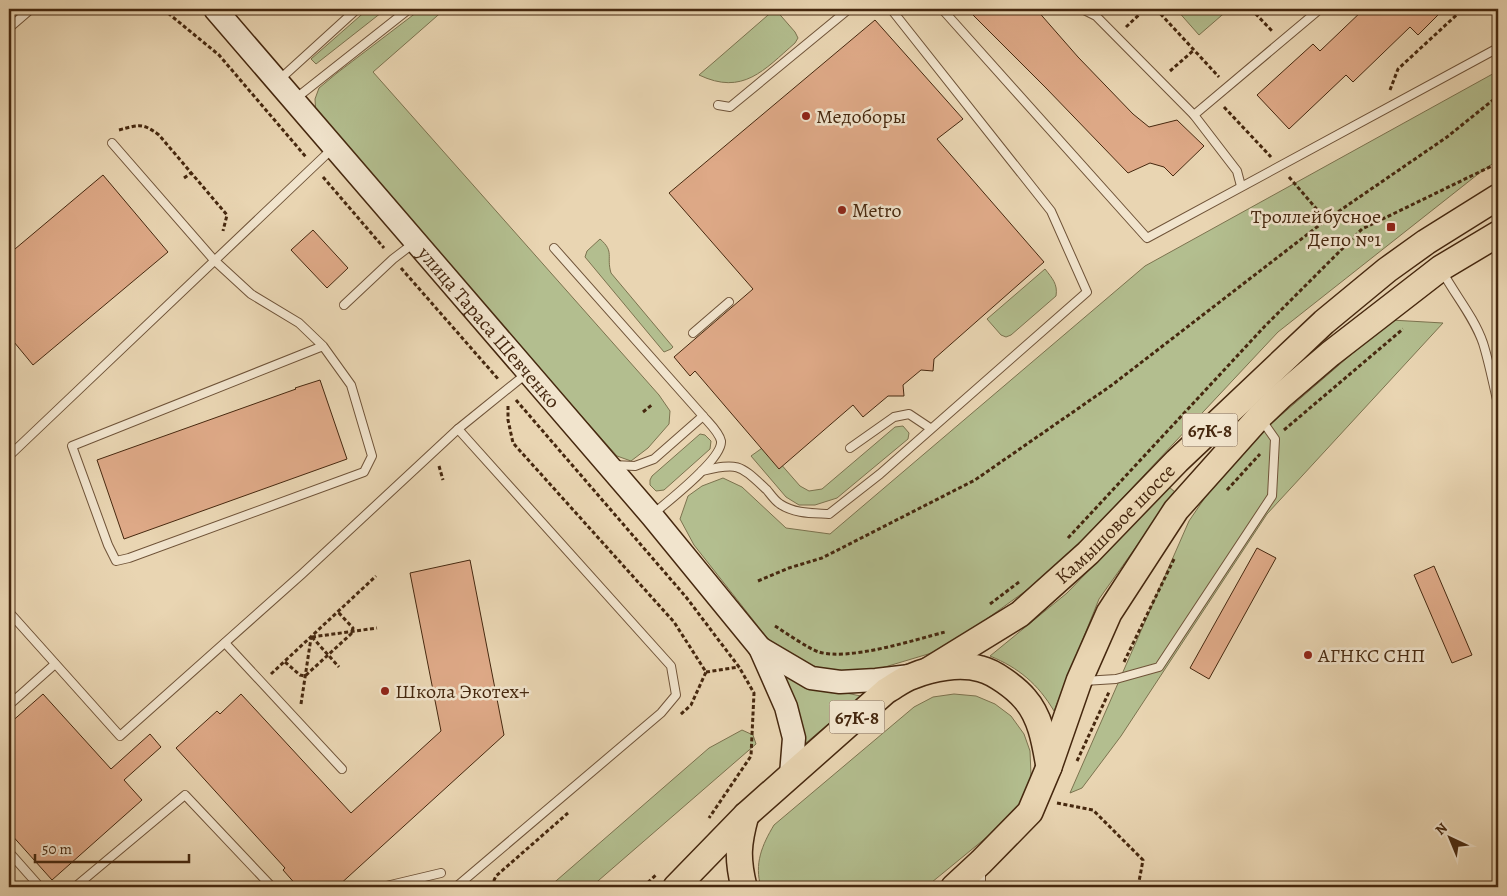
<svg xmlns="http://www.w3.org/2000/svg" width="1507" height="896" font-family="Alegreya,serif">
<rect width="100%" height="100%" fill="#e9d5b2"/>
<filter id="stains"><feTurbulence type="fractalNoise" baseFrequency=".004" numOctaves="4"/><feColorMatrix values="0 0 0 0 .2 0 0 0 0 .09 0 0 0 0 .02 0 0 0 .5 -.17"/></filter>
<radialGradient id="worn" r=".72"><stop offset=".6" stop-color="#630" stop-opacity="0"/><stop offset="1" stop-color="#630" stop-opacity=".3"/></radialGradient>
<!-- green -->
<g fill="#b3be8f" stroke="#7c734f">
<path d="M368 9H386L316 64 311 59Z"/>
<path d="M421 9H445L373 72 659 395 670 411 669 424 648 448 631 461 617 456 316 116 315 99 319 88 337 73Z"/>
<path d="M775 9 795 32 798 38 795 43C764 70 743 96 699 75Z"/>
<path d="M1176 9H1229L1199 35Z"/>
<path d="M1498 71V160L1482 171 1278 332 1056 569 945 649 858 675 830 671 805 663 776 649 694 545 680 519 688 496 702 486 723 478 742 487 786 528 830 534 1145 266Z"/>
<path d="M600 239C615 252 606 256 611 273L673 347 671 349 664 352 585 257 587 251Z"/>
<path d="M1045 269C1052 278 1058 284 1056 296L1011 335 1006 337 1001 335 987 319Z"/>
<path d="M1391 320 1443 323 1267 514 1121 736 1082 788 1070 793 1189 521 1217 480 1265 429Z"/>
<path d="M903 426 909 433 908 439 837 498 815 505H799L786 497 751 456 765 446 800 486 809 491 822 489 895 427Z"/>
<path d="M700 434 705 435 711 441 710 449 664 490 656 491 650 485V480L652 476Z"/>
<path d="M1169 487 1175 492 1099 599 1054 711C1038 684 1019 668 990 656L1067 593Z"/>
<path d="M775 666 820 688 861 696 800 748Z"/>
<path d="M954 694 976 696 995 704 1011 716 1024 734 1030 751 1031 775 1027 794 1015 814 926 887H761C754 864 762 845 774 825L914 707 933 697Z"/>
<path d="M742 730 753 735 756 744 591 887H549L709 748Z"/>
</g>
<!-- building -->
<g fill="#dea987" stroke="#46280f">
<path d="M967 9H1036L1078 57 1133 114 1149 127 1177 120 1204 146 1173 176 1164 167 1150 163 1128 173 1046 88Z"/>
<path d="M1364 9H1444L1418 35 1410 27 1353 82 1346 75 1289 129 1257 95 1313 44 1320 51Z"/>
<path d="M875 20 963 119 937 139 1044 262 934 359 933 371 921 370 903 385 904 396H888L863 417 853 405 779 469 695 371 690 376 674 357 753 289 669 193Z"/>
<path d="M103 175 168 252 33 365 9 336V254Z"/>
<path d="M313 230 348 268 327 288 291 250Z"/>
<path d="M320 380 347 459 124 539 97 460 296 389 295 388Z"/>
<path d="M1257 548 1276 558 1209 679 1190 668Z"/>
<path d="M470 560 504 735 337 887H298L283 870 285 868 176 748 217 711 220 714 241 694 351 813 441 731 410 573Z"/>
<path d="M1434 566 1472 655 1452 663 1414 575Z"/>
<path d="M43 694 111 769 150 734 161 747 124 780 142 800 52 880 9 832V724Z"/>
</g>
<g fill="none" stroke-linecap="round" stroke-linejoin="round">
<!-- service casing -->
<g stroke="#6f5338" stroke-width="10">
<g id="service">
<path d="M942 9 1147 238 1498 48"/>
<path d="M1082 9 1096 16 1194 115 1237 171 1241 186"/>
<path d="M9 28 31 9"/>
<path d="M279 80 357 9"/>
<path d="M295 99 409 9"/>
<path d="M718 105 730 107 849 9"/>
<path d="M1194 115 1320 9"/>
<path d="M112 143 214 260 251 294 299 323 323 346 351 385 372 456 364 472 129 558 116 561 108 545 72 446 323 346"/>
<path d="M554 248 703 416C709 423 719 432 721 441 723 459 667 502 653 514"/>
<path d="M1442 271C1455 295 1474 317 1483 343 1489 362 1493 383 1498 404"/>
<path d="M344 305 393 259 414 243"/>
<path d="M693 333 729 302"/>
<path d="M850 448 894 417 909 414 930 428"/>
<path d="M9 456 332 149"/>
<path d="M613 465 635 466 654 459 703 416"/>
<path d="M702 471C739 462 740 465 767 490 771 495 775 501 780 504 795 514 813 513 829 514L880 474 1087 292 1051 211 891 9"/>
<path d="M9 612 120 736 302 574 458 429 526 374"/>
<path d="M225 643 342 769"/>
<path d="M1084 681 1116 679 1159 667 1272 496 1275 439 1261 419"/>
<path d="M9 705 55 664"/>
<path d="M9 852 40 887"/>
<path d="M981 869V887"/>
<path d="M75 887 185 795 272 887"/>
<path d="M382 887 441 873"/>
<path d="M456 887 661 713 676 695 671 666 458 429"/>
</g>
</g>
<!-- secondary casing -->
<g stroke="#46280f" stroke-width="25">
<g id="secondary">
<path id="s1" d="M215 9 652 516 760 648 786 707 794 738 791 775"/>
<path d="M760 648 811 678 840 682 876 680 910 676"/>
</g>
</g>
<!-- primary casing -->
<g stroke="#46280f" stroke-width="28">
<g id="primary">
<path id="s2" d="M929 670 1020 614 1088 553 1177 461 1324 322 1387 270 1426 242 1498 197"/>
<path d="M676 887 746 815 886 691C895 686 903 679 913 676 932 668 960 663 981 669 994 672 1016 688 1025 699 1041 717 1045 744 1049 767"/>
<path d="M744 887C737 858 738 844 746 815"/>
<path d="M954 887 981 862 1030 812 1049 767 1079 681 1109 613 1176 510 1260 416 1281 396 1330 354 1441 268 1498 234"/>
</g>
</g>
<!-- path -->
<g stroke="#46280f" stroke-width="3" stroke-dasharray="4 2.5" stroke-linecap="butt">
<path d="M163 9 219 55 306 157"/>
<path d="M1156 9 1219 77"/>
<path d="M1251 9 1273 32"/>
<path d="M1126 27 1145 9"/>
<path d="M1170 71 1194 50"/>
<path d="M1390 90 1398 69 1463 9"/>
<path d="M1224 107 1271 157"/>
<path d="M119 130C138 125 142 122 159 135L227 215 223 231"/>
<path d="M323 177 384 248"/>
<path d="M1289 177 1326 220 1447 137 1498 96"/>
<path d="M184 178 191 173"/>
<path d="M401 268 499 380"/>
<path d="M516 400 686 597 739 667 754 693 751 756 709 818"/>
<path d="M508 406V420L513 443 674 622 706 672 691 705 680 715"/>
<path d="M643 412 653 404"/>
<path d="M1284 430 1403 329"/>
<path d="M439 466 443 480"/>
<path d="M1227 490 1260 454"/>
<path d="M1068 538 1265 326 1362 229 1498 163"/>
<path d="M758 581 789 568 822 558 975 480 1112 385 1326 220"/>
<path d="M990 604 1019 582"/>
<path d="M775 626C786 633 809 649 819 652 849 661 914 640 945 632"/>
<path d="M312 637 377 628"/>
<path d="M312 637 339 667"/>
<path d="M285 662 300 675 305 676 351 634 353 628 338 612"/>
<path d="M1124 662 1175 557"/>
<path d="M706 672 739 667"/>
<path d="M271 674 376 576"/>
<path d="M301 704 311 638"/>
<path d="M1077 761 1109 692"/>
<path d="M1057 803 1093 810 1143 860 1138 887"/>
<path d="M491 887 496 876 568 813"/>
<path d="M643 887 657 874"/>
</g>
<!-- service -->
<use href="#service" stroke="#f1e4cd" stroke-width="8"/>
<!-- secondary -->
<use href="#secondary" stroke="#f1e4cd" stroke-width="22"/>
<!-- primary -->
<use href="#primary" stroke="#e9d5b2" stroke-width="25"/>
</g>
<!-- markers -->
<g fill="#8f2418" stroke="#f1e4cd" stroke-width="2">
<circle cx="806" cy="116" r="5"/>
<circle cx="842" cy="210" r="5"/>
<rect x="1386" y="222" width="10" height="10" rx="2.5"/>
<circle cx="1308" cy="655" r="5"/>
<circle cx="385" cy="691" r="5"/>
</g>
<g text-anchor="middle" stroke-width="5" stroke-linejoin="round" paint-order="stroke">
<!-- shield labels -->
<g fill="#f1e4cd" stroke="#796048" stroke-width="1">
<rect x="1182.5" y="413.5" width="55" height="33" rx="4"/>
<rect x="829.5" y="700.5" width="55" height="33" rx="4"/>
</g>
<g font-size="19" font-weight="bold" fill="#46280f">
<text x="1210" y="437">67К-8</text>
<text x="857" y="724">67К-8</text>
</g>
<!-- poi labels -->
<g font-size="20" fill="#46280f" stroke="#f1e4cd" text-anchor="start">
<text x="816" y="123">Медоборы</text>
<text x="852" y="217">Metro</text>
<text x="1381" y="223" text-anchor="end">Троллейбусное<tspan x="1381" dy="23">Депо №1</tspan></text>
<text x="1318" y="662">АГНКС СНП</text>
<text x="395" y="698">Школа Экотех+</text>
</g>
<!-- street labels -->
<g font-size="20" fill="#46280f" stroke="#f1e4cd">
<text dy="7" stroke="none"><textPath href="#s1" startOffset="420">улица Тараса Шевченко</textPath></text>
<text dy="7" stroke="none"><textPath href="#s2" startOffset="238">Камышовое шоссе</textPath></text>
</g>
</g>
<!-- margin -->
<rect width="1507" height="896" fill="none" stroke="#e9d5b2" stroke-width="30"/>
<rect x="10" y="10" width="1487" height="876" fill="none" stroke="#46280f" stroke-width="2.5"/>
<rect x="15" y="15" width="1477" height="866" fill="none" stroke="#46280f"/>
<!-- north arrow -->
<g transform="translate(1450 838) rotate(316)" stroke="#f1e4cd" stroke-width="4" paint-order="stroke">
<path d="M0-4L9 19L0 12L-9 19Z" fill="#46280f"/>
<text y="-8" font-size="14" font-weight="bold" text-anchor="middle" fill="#46280f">N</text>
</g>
<!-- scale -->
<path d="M35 854v8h154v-8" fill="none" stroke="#46280f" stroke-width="2.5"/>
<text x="42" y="854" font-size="15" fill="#46280f" stroke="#f1e4cd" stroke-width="4" paint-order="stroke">50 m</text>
<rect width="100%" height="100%" filter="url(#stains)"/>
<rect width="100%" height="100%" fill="url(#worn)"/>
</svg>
